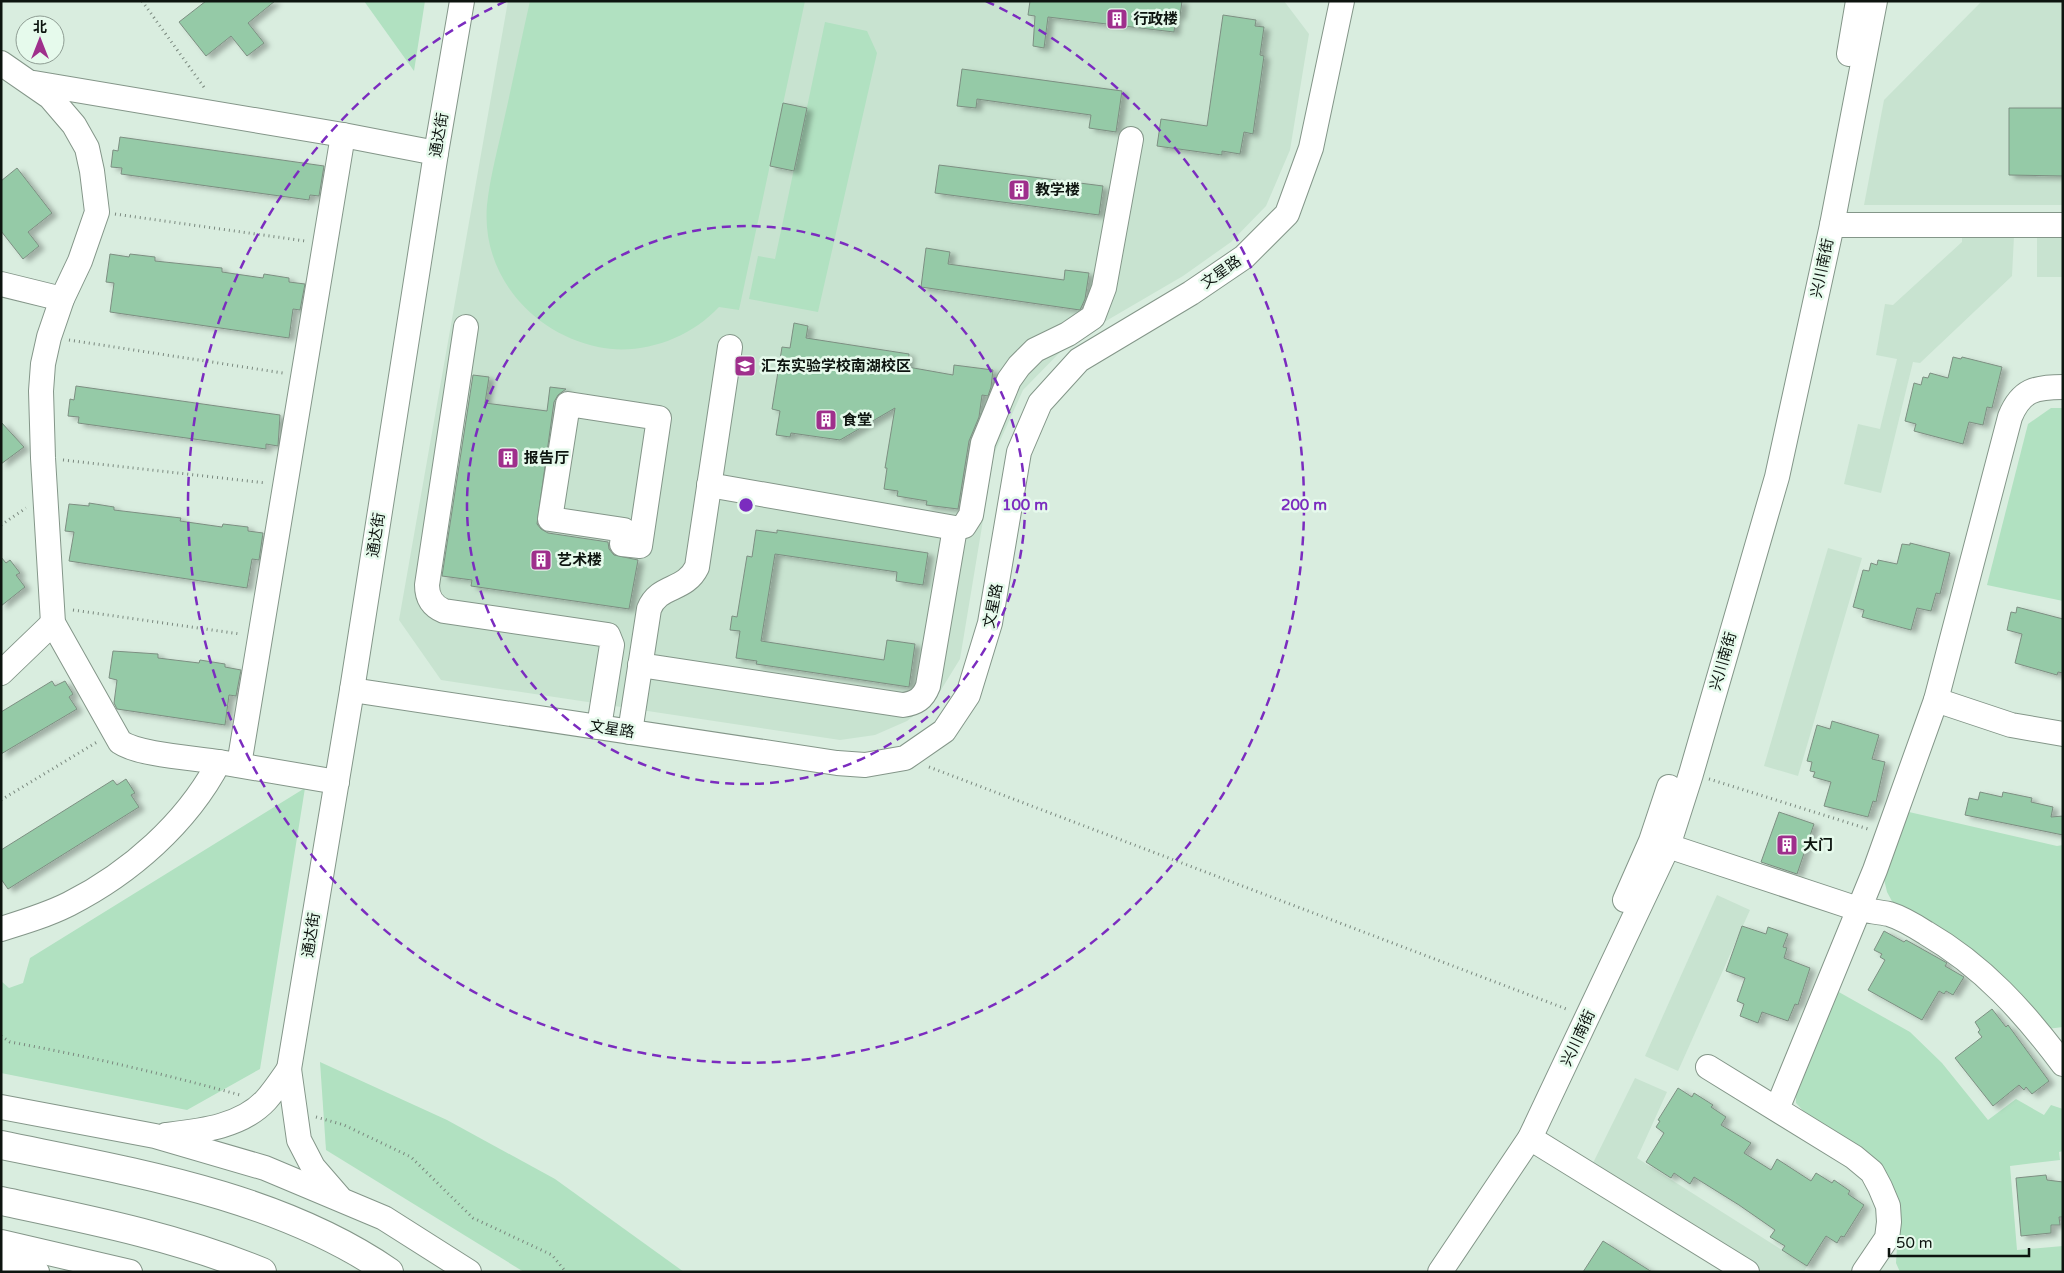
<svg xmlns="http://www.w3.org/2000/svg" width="2064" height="1273" font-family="'Varela Round','Noto Sans SC',sans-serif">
<defs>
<filter id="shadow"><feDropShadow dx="5.5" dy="3" stdDeviation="2.5" flood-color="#0004"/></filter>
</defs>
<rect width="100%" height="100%" fill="#d9eddf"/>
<!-- built -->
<g fill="#c8e3d0">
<path d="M508 1H1284L1309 34 1290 150 1266 206 1231 242 1183 276 1070 342 1023 390 994 454 960 659 936 698 907 721 875 735 840 740 441 680 399 620Z"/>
<path d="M1982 1H2063V205H1864L1884 100Z"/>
<rect x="2037" y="234" width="26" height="43"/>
<path d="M1962 235 2014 236 2012 276 1920 363 1913 362 1881 493 1844 484 1858 424 1880 429 1897 359 1876 355 1885 304 1893 305 1962 242Z"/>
<path d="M1828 548 1862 558 1798 776 1764 766Z"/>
<path d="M1717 895 1750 910 1678 1071 1645 1056Z"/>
<path d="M1635 1078 1667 1092 1637 1158 1807 1266 1804 1272H1760L1591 1167Z"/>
</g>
<!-- green -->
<g fill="#b1e1c1">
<path d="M364 1H425L414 71Z"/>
<path d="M530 1H805L739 310 719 307C689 339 641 356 598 347 532 333 481 275 487 205 490 177 498 148 504 120 513 80 521 41 530 1Z"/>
<path d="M825 22 867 31 877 53 818 312 749 299 758 256 775 259Z"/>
<path d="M2051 408H2063V601L1987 585 2028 424Z"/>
<path d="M305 788 260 1069 187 1110 1 1073V981L9 988 23 983 30 958Z"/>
<path d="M1909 812 2057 846 2063 845V1027L2047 1029 1894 905 1887 892 1884 879Z"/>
<path d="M1837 991 1910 1032 1942 1063 1988 1120 2016 1099 2044 1115 2051 1105 2063 1109V1151L2059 1152 2060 1160 2010 1166 2017 1250 2063 1246V1272H1900L1896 1263 1899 1215 1796 1103V1086Z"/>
<path d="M320 1062 447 1120 555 1179 684 1272H524L326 1150Z"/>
</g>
<!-- building -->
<g fill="#95caa7" stroke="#7d8f82" filter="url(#shadow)">
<path d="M206 1H275L248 23 264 43 247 56 231 36 206 56 179 22Z"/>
<path d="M1030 1H1182L1180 16H1176L1174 32 1048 17 1044 48 1033 46 1035 16 1028 15Z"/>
<path d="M1223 15 1256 20 1255 26 1264 27 1260 55 1264 56 1253 134 1244 132 1240 154 1222 151V155L1157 146 1161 119 1207 126Z"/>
<path d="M962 69 1122 91 1116 132 1089 128 1091 115 977 99 976 108 957 106Z"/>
<path d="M783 103 807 108 794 171 770 166Z"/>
<path d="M2009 108H2063V176L2009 175Z"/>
<path d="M120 137 324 166 319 196 310 195 309 200 121 174 122 168 111 167 113 150 118 151Z"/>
<path d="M939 165 1103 186 1099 215 935 193Z"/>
<path d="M17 168 52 213 28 232 39 246 23 259 1 231V181Z"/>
<path d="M926 248 950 252 948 264 1064 280 1065 270 1089 273 1085 299 1080 310 921 287Z"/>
<path d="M110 254 129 257 130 254 155 257V261L222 268V272L263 278 264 274 289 278V282L305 284 300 310 293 309 289 338 110 312 114 283 106 282Z"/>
<path d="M794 323 808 326 806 338 909 354 908 367 953 375 954 365 993 370 991 387 988 396 982 395 979 417 969 441 958 509 926 505 927 501 897 496 898 491 884 489 887 468H885L895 408 840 440 791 433 790 437 776 435 780 411 772 409 782 347 790 348Z"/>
<path d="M1953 357 1961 359 1962 357 2002 367 1992 408 1987 407 1983 425 1969 422 1963 444 1914 431 1916 424 1905 421 1914 383 1921 385 1923 377 1928 378 1930 373 1948 378Z"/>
<path d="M473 375 489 377 485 403 547 411 550 387 566 389 558 395 554 402 537 524 541 529 548 533 608 542 609 549 614 555 638 560 629 609 471 586 472 580 442 576Z"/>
<path d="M76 386 280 415 278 446 266 444V449L78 423 79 417 68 416 70 399 74 400Z"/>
<path d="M1 422 24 447 1 464Z"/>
<path d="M89 503 114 507V510L181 518 180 521 222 527 223 524 248 527V531L263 533 259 560 252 559 247 588 69 561 74 532 65 531 69 504 89 506Z"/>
<path d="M756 530 777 533V530L928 553 923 585 896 581 897 572 775 554 761 641 884 660 887 640 915 644 909 687 756 664 757 661 736 658 740 631 730 630 732 616 737 617 747 556 752 557Z"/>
<path d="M1910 543 1950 553 1940 594 1936 593 1931 611 1917 608 1911 630 1862 617 1864 610 1853 607 1863 570 1869 571 1871 563 1877 565 1878 560 1897 564 1902 544 1910 545Z"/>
<path d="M1 557 6 563 10 560 20 573 16 575 25 587 1 606Z"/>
<path d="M2017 607 2063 619V673L2058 672 2057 675 2015 663 2022 634 2007 630 2011 612 2016 613Z"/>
<path d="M113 651 158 654V658L199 663 200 660 225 664V667L241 670 236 696 229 695 225 725 117 709 114 703 117 680 109 678Z"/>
<path d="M52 681 55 686 65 681 73 694 69 697 77 709 1 754V712Z"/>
<path d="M1832 721 1879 735 1872 759 1885 762 1876 802 1873 801 1868 817 1824 806 1831 782 1813 777 1815 772 1810 771 1812 762 1807 761 1817 725 1830 729Z"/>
<path d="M126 779 135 793 131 795 139 807 8 889 1 879V850L113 780 117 785Z"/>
<path d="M1980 792 2002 797 2003 792 2032 798 2031 802 2053 807 2051 817 2063 816V835L1965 815 1969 798 1978 800Z"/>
<path d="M1779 812 1814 824 1797 874 1761 862Z"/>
<path d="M1742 926 1766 934 1768 927 1788 934 1783 947 1787 948 1784 958 1810 968 1798 1005 1795 1004 1788 1021 1762 1012 1758 1023 1740 1016 1744 1004 1737 1001 1745 978 1726 971Z"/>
<path d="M1884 931 1904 942 1906 940 1947 963 1945 966 1964 977 1953 995 1946 991 1944 994 1939 991 1922 1020 1868 990 1885 960 1880 957 1882 954 1874 950Z"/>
<path d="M1992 1009 2006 1027 2008 1025 2049 1081 2032 1094 2026 1087 2024 1090 2019 1085 1993 1106 1955 1058 1982 1037 1978 1032 1980 1030 1975 1022Z"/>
<path d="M1678 1088 1692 1097 1694 1093 1713 1105 1711 1107 1726 1117 1721 1125 1751 1143 1744 1153 1771 1170 1777 1159 1811 1181 1816 1173 1832 1183 1834 1180 1850 1191 1848 1194 1864 1205 1844 1237 1841 1236 1837 1243 1826 1236 1807 1266 1782 1250 1785 1246 1770 1237 1775 1230 1739 1205 1694 1177 1690 1184 1674 1173 1671 1178 1646 1162 1664 1133 1656 1127 1660 1121 1658 1120Z"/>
<path d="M2046 1175 2047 1180 2063 1182V1217H2059L2060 1225H2051V1233L2021 1236 2016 1178Z"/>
<path d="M1603 1241 1652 1272H1583Z"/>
</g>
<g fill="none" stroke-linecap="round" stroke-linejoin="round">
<!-- minor casing -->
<g stroke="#849689" stroke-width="26">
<g id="minor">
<path d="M1849 54 1858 1"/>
<path d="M1 63 50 97 74 125 87 148 92 171 97 212 80 261 62 299 49 337 43 364 41 391 43 458 53 623 120 742C139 755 194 758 219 762"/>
<path d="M34 83 343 135 436 153"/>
<path d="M1832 225H2063"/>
<path d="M1 284 62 299"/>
<path d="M466 327 427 585C427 597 432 606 444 611L608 635 612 645 599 727"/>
<path d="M568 404 659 418 640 546 622 544 624 530 550 519Z"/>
<path d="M709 485 955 528 964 526 971 515 983 443 1009 380 1019 366 1035 350 1068 334 1093 317 1104 288 1131 139"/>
<path d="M640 665 903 705C916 703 923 699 928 686L955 528"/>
<path d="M1 673 53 623"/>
<path d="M352 690 837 763 865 765 905 758 944 731 968 695 990 623 1019 452 1040 403 1079 360 1191 293 1244 257 1287 214 1311 148 1342 1"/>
<path d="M1936 700 2011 725 2063 734"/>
<path d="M630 732 649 609C659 584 685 592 697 567L730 347"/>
<path d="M239 765 343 135"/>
<path d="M1668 846 1858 909C1868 911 1879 912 1889 914 1902 918 1915 926 1926 933 1983 966 2024 1012 2063 1064"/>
<path d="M1625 900 1651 841 1669 787"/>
<path d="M1 929C24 922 47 915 69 904 130 873 187 823 219 762L337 782"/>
<path d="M1708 1067 1854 1157 1872 1172 1880 1187 1888 1206 1889 1222 1887 1238 1864 1272"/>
<path d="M289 1069 352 690 436 153 462 1"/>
<path d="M1 1107 155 1136 265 1168 384 1218 469 1272"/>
<path d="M1777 1109 1875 870 1936 700 2010 417C2021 390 2035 387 2063 387"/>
<path d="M166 1135C200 1131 241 1127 266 1100 274 1091 282 1079 289 1069L299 1140 313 1167 339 1197"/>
<path d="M1530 1138 1747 1272"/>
<path d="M1 1242 130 1272"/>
<path d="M1 1262 37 1272"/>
<path d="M1440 1272 1530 1138 1668 846 1691 774 1777 477 1832 225 1875 1"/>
</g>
</g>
<!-- highway casing -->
<g stroke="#849689" stroke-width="30">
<g id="highway">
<path d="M1 1145C132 1172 277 1195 389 1272"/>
<path d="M1 1201C91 1220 177 1237 262 1272"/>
</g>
</g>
<!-- path -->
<g stroke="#7a887e" stroke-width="3" stroke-dasharray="1 4" stroke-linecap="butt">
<path d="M142 1 206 90"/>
<path d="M115 214 305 241"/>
<path d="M69 340 283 373"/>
<path d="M63 460 266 483"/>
<path d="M1 525 26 508"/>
<path d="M73 610 240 634"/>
<path d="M929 767 1569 1010"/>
<path d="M1709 779 1868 829"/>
<path d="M1 800 97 742"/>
<path d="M1 1036 10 1042C88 1056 164 1074 240 1095"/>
<path d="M316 1117 344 1125 411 1157 473 1218 552 1255 566 1272"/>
</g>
<!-- minor -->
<use href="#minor" stroke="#fff" stroke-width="24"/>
<!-- highway -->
<use href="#highway" stroke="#fff" stroke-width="28"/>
</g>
<!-- distance rings -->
<g fill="none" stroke="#7b2cbf" stroke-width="2.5" stroke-dasharray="9 6">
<circle cx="746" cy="505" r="279"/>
<path d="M986 1A558 558 0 1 1 506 1"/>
</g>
<!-- icons -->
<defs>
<g id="building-square" transform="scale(1.125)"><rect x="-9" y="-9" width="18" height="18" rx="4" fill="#9f2f8c" stroke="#e6faec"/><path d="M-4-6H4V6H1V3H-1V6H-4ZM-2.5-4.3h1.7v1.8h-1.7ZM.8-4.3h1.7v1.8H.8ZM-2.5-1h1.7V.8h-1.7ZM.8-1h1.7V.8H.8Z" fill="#fff"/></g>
<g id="school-square" transform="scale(1.125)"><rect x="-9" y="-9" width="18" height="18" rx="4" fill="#9f2f8c" stroke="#e6faec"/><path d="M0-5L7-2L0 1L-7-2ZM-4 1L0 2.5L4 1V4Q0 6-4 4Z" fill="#fff"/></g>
</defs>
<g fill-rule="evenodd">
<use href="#building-square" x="1117" y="19"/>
<use href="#building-square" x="1019" y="190"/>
<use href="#school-square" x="745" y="366"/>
<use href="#building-square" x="826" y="420"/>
<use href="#building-square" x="508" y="458"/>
<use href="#building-square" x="541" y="560"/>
<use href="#building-square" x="1787" y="845"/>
</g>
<g text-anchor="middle" stroke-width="5" stroke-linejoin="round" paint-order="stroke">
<!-- poi labels -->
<g font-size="15" font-weight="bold" fill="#0d140f" stroke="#e6faec" text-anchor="start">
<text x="1133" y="24">行政楼</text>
<text x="1035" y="195">教学楼</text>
<text x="761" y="371">汇东实验学校南湖校区</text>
<text x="842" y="425">食堂</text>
<text x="524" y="463">报告厅</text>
<text x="557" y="565">艺术楼</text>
<text x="1803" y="850">大门</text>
</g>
<!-- street labels -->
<g font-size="15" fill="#0d140f" stroke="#e6faec">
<text transform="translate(439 135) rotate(-80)" y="5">通达街</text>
<text transform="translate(1822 268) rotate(-78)" y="5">兴川南街</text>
<text transform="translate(1221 272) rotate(-35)" y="5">文星路</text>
<text transform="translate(376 535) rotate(-81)" y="5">通达街</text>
<text transform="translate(993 606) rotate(-79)" y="5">文星路</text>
<text transform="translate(1723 661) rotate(-74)" y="5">兴川南街</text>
<text transform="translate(612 729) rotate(9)" y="5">文星路</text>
<text transform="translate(311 935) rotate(-81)" y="5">通达街</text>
<text transform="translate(1578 1038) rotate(-65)" y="5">兴川南街</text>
</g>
</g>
<circle cx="746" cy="505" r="8" fill="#7b2cbf" stroke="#e6faec" stroke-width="2.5"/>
<g font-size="15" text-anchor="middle" font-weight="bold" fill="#7b2cbf" stroke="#e6faec" stroke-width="5" stroke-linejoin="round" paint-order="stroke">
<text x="1025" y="510">100 m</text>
<text x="1304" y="510">200 m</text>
</g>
<!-- border -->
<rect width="2064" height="1273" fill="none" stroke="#0d140f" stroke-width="5"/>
<!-- north arrow -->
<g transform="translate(40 40)"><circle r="24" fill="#e6faec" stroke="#8f9e94"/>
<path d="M0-4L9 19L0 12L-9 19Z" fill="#9f2f8c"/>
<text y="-8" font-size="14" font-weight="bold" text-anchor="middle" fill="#0d140f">北</text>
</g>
<!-- scale -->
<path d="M1889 1248v8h140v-8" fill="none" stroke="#0d140f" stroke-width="2.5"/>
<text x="1896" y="1248" font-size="15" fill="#0d140f" stroke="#e6faec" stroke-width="4" paint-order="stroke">50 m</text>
</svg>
